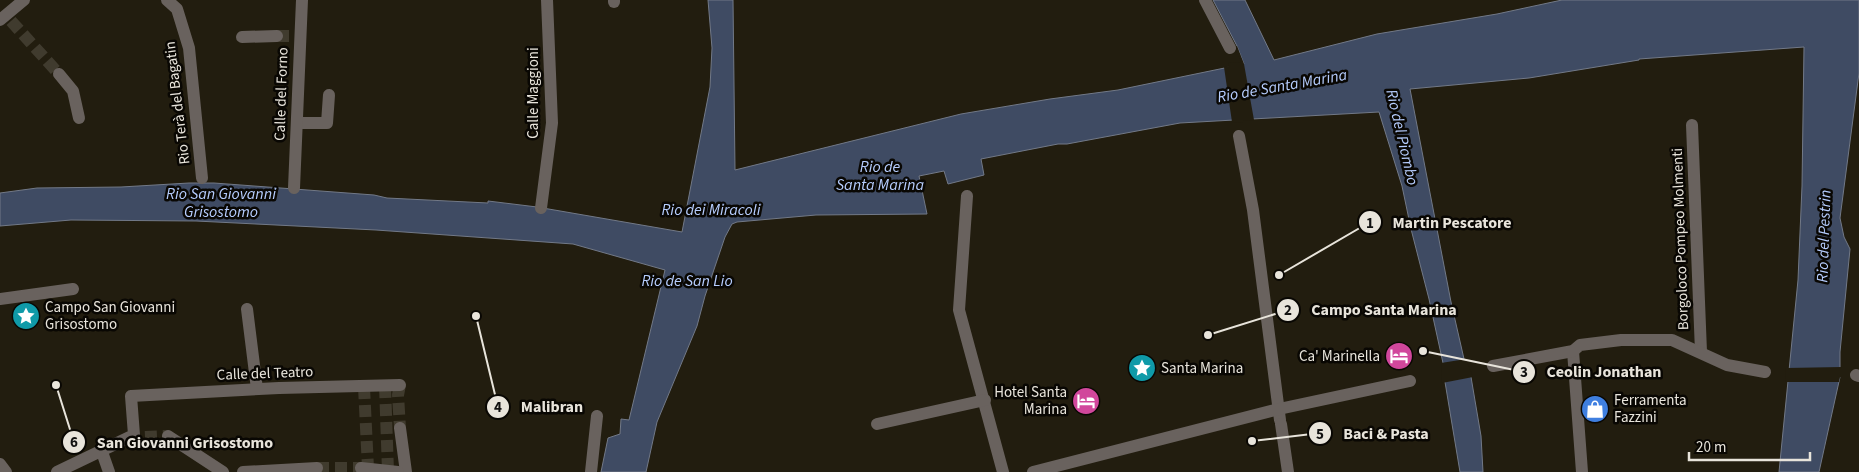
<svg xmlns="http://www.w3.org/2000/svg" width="1859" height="472" font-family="'Source Sans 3',sans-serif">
<rect width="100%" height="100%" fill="#221d0f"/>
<!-- water -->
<path fill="#3f4b63" stroke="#727987" d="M708 0H733L735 170 961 114 1050 99 1118 90 1244 64 1237 46 1213 0H1245L1274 60 1377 34 1497 14 1562 0H1859V73L1840 218 1844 237 1850 249 1840 352V377L1819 472H1779L1798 280 1802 186 1804 47 1639 59V60L1529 78 1410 89 1451 302 1464 359 1471 377 1481 436 1483 472H1460L1445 382 1443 363 1429 299 1411 229 1402 186 1379 112 1180 123 1067 144H1058L981 159 984 175 948 184 944 171 919 176 927 214 816 215 737 222 732 224 725 237 705 296 697 326 657 422 646 472H601L608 438 620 434 621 419 629 420 665 270 573 244 376 230 196 221 71 220 0 226V193L37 188 121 187 189 183H214L374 195 387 198 488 203V201L537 207 682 232 710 87 712 48Z"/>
<!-- pier -->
<g fill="#221d0f">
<path d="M1237 46 1244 64 1254 120 1243 121V123L1232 122 1224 67 1229 66 1228 63 1241 62 1234 47Z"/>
<path d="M1466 359 1473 377 1442 383 1441 363Z"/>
<path d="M1842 367V378L1840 377 1839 382H1785L1786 368Z"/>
</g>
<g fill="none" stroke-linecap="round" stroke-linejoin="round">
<!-- street-tunnel -->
<g stroke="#403b2e" stroke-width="12" stroke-dasharray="12 6" stroke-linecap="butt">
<path d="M11 21 59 74"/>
<path d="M277 36H295"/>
<path d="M400 385 398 395 400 428"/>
<path d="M385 386 388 471"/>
<path d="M364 387 368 468"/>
<path d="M145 437 168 436"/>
<path d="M317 468H361"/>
</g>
<!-- street -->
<g stroke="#69625e" stroke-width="12">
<path d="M167 0 177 9 189 48 202 178"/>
<path d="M1205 0 1230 48"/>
<path d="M614 2V0"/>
<path d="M0 20 24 0"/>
<path d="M242 37 277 36"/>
<path d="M59 74 73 91 79 118"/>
<path d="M297 123H327L329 95"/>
<path d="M1692 125 1701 352"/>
<path d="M1239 136 1253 210 1280 420"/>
<path d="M294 188 302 0"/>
<path d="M967 196 959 310 1003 472"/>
<path d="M541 208 552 123 547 0"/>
<path d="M0 299 73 289"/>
<path d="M247 309 257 389"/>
<path d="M1573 351 1582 472"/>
<path d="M1493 366 1573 351 1580 345 1621 340H1672L1727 365 1765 372"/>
<path d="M1856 375 1859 376"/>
<path d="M877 424 985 400"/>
<path d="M1281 424 1288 472"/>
<path d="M400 428 406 472"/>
<path d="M168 436 223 472"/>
<path d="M102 452 109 472"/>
<path d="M0 464 6 472"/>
<path d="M361 468 398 472"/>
<path d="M57 472 134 435 131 396 279 388 400 385"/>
<path d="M243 472 317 468"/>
<path d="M591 472 597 416"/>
<path d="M1033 472 1279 409 1410 381"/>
</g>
</g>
<!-- icons -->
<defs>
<g id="sight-disc" transform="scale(1.4375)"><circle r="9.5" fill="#0f9aa8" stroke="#090703"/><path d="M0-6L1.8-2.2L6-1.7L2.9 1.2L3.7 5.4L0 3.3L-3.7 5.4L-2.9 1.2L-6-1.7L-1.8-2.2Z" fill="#fff"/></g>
<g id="hotel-disc" transform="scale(1.4375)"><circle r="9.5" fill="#d1479c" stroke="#090703"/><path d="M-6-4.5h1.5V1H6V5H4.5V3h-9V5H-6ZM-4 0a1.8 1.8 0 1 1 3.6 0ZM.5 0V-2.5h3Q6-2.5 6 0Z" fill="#fff"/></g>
<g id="shop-disc" transform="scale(1.4375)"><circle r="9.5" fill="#3f7fe0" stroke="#090703"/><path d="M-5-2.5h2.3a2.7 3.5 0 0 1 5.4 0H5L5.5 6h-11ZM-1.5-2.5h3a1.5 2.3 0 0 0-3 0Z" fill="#fff"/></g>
</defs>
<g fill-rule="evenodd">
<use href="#sight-disc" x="26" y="316"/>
<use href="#hotel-disc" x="1399" y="356"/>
<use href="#sight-disc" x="1142" y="368"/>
<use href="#hotel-disc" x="1086" y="401"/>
<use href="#shop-disc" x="1595" y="409"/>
</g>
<g text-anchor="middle" stroke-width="5" stroke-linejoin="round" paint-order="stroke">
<!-- street labels -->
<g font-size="15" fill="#e8e4db" stroke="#090703">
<text transform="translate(533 93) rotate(-90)" y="5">Calle Maggioni</text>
<text transform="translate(281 94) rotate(-88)" y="5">Calle del Forno</text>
<text transform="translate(177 103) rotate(-97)" y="5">Rio Terà del Bagatin</text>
<text transform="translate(1680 239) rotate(-92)" y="5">Borgoloco Pompeo Molmenti</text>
<text transform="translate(265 373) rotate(-2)" y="5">Calle del Teatro</text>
</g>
<!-- poi labels -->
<g font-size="15" fill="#e8e4db" stroke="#090703" text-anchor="start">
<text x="45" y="312">Campo San Giovanni<tspan x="45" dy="17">Grisostomo</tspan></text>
<text x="1380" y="361" text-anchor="end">Ca' Marinella</text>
<text x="1161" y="373">Santa Marina</text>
<text x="1067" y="397" text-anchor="end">Hotel Santa<tspan x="1067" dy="17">Marina</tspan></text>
<text x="1614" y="405">Ferramenta<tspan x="1614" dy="17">Fazzini</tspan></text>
</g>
<!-- water labels -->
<g font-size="16" font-style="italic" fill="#b6cdfe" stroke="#090703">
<text transform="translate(1282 85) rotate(-10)" y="6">Rio de Santa Marina</text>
<text transform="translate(1403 137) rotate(77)" y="6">Rio del Piombo</text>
<text x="880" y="172">Rio de<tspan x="880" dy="18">Santa Marina</tspan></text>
<text x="221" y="199">Rio San Giovanni<tspan x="221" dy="18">Grisostomo</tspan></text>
<text x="711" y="215">Rio dei Miracoli</text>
<text transform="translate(1823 236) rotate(-88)" y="6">Rio del Pestrin</text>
<text x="687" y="286">Rio de San Lio</text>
</g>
</g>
<!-- callouts -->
<path fill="none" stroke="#e8e4db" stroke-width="2" d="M1279 275L1370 222M1208 335L1288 310M1423 351L1524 372M476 316L498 407M1252 441L1320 433M56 385L74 442"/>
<g fill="#e8e4db" stroke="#090703" stroke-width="2">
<circle cx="1279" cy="275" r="5"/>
<circle cx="1208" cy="335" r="5"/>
<circle cx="1423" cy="351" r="5"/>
<circle cx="476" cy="316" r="5"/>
<circle cx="1252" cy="441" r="5"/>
<circle cx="56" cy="385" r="5"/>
<circle cx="1370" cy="222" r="12"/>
<circle cx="1288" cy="310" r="12"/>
<circle cx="1524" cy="372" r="12"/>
<circle cx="498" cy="407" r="12"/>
<circle cx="1320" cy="433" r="12"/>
<circle cx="74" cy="442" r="12"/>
</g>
<g font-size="15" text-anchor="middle" font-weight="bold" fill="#111">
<text x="1370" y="228">1</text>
<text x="1288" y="315">2</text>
<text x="1524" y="377">3</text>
<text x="498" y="412">4</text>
<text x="1320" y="439">5</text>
<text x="74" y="447">6</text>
</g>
<g font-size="16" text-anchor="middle" font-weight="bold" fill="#e8e4db" stroke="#090703" stroke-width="5" stroke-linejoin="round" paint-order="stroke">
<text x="1452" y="228">Martin Pescatore</text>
<text x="1384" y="315">Campo Santa Marina</text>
<text x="1604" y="377">Ceolin Jonathan</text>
<text x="552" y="412">Malibran</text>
<text x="1386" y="439">Baci &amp; Pasta</text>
<text x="185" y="448">San Giovanni Grisostomo</text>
</g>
<!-- scale -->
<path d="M1689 452v8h121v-8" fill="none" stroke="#e8e4db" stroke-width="2.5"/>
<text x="1696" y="452" font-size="15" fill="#e8e4db" stroke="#090703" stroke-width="4" paint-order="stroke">20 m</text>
</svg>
